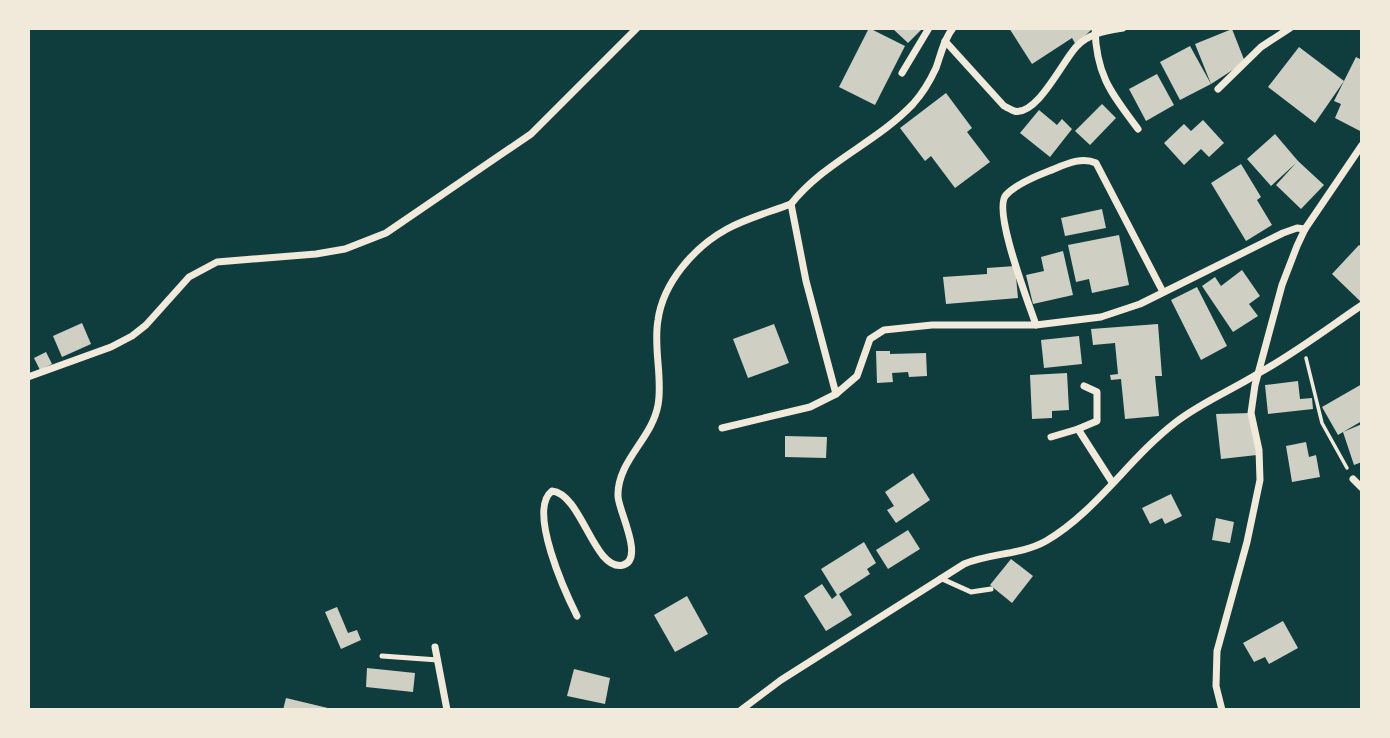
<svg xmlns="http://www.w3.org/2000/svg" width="1390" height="738" font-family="'DejaVu Sans',sans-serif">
<rect width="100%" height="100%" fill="#0f3d3e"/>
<!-- building -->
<g fill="#cfcfc3">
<path d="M869 28 905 46 875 105 839 87Z"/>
<path d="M892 28H923L908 43Z"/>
<path d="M1009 28H1093L1076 45 1072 38 1032 64Z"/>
<path d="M1232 29 1245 62 1211 84 1195 44Z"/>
<path d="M1190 46 1211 84 1180 100 1160 62Z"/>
<path d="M1299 47 1344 81 1356 57 1362 60V132L1335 118 1341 104 1334 101 1344 81 1315 123 1268 87Z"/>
<path d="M1157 74 1174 105 1146 121 1129 89Z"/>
<path d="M946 93 972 128 967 132 990 162 955 188 931 156 925 161 900 128Z"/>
<path d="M1102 104 1116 118 1090 145 1075 131Z"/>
<path d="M1039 110 1057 125 1062 119 1072 129 1050 157 1020 133Z"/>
<path d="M1203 120 1224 143 1209 157 1201 149 1184 165 1164 143 1184 124 1191 131Z"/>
<path d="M1275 134 1298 161 1324 185 1301 209 1276 185 1296 163 1271 186 1247 159Z"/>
<path d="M1241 164 1261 197 1257 200 1272 225 1246 241 1211 183Z"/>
<path d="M1102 209 1106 228 1065 236 1061 218Z"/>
<path d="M1119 235 1129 285 1092 293 1089 279 1076 282 1068 245Z"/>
<path d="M1359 245 1362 247 1360 301 1332 274Z"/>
<path d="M1063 251 1073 295 1033 304 1026 275 1044 271 1041 257Z"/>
<path d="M1015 266 1018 298 946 304 943 277 987 274V268Z"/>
<path d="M1242 270 1260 296 1249 304 1258 316 1233 332 1202 286 1215 277 1221 286Z"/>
<path d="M1197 287 1227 346 1201 360 1171 300Z"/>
<path d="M82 323 91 344 62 357 53 336Z"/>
<path d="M774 324 789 363 748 378 733 339Z"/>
<path d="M1158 324 1162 376H1155L1159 416 1125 419 1121 379 1111 380 1110 375 1118 374 1115 343 1093 345 1091 329Z"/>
<path d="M1079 336 1082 364 1044 368 1041 340Z"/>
<path d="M876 351H890V354L926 353 927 376 909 377 908 372 892 373 893 382 877 383Z"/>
<path d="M46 352 52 364 40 370 34 358Z"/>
<path d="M1067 373 1069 410 1052 411V418L1032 419 1030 375Z"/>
<path d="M1298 381 1300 399 1312 398 1313 409 1268 414 1265 385Z"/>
<path d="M1362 384V421L1343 432 1362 424V462L1354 465 1343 432 1338 435 1322 407Z"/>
<path d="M1251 413 1257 455 1221 459 1216 414Z"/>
<path d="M785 436 827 437 826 458 785 457Z"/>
<path d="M1306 442 1309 457 1316 455 1320 477 1292 482 1286 446Z"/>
<path d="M913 473 930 500 896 523 887 510 894 506 885 492Z"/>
<path d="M1171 494 1182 516 1165 524 1162 518 1150 524 1142 508Z"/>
<path d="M1216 518 1234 522 1230 543 1212 540Z"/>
<path d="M908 530 920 549 888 569 876 550Z"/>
<path d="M864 542 876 563 867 569 870 574 839 594 852 615 826 631 804 596 822 584 832 599 837 595 821 569Z"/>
<path d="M1011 559 1033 576 1012 603 990 585Z"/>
<path d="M687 596 708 634 675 652 654 615Z"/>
<path d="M337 607 348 633 357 630 361 640 341 649 325 612Z"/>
<path d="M1283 621 1298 648 1269 664 1265 657 1254 662 1243 643Z"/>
<path d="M367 668 415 673 413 692 366 687Z"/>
<path d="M574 669 610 678 605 704 567 696Z"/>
<path d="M286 698 332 709V710H283Z"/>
</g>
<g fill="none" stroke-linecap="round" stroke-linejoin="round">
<!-- path -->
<path stroke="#f1e9da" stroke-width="3.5" d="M1306 358 1322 423 1347 468"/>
<!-- service -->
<g stroke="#f1e9da" stroke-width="5">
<path d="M940 578 971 592 991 589"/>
<path d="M382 656 438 660"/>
</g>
<!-- minor -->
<g stroke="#f1e9da" stroke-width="7">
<path d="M1095 28C1096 75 1111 93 1138 129"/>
<path d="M945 41 1004 106C1005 106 1013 111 1014 111 1037 117 1063 60 1077 46 1090 33 1106 31 1123 28"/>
<path d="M902 73 929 28"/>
<path d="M1218 89 1261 47 1290 28"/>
<path d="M791 204C824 162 876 143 913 104 922 94 930 81 936 68 941 54 944 39 953 28"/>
<path d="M791 204 806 281 836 394"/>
<path d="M1036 325C1029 304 992 210 1006 195 1016 184 1036 176 1049 171 1064 165 1081 156 1096 163L1163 292"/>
<path d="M28 377 111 347 132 336 146 325 189 277 217 262 316 254 345 249 386 233 531 134 637 28"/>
<path d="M1084 386 1097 392V421L1078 429 1112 482"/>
<path d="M722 428 810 407 836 394 857 376 870 339 884 330 932 325H1036L1101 317 1140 304 1283 233 1297 228 1305 229"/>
<path d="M1051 437 1078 429"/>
<path d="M1353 479 1362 488"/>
<path d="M577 616C566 594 527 510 552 491 582 494 594 572 623 565 645 559 618 510 618 496 617 461 652 439 658 405 663 378 653 348 658 320 663 283 694 247 727 229 747 218 770 212 791 204"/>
<path d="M435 647 447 710"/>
<path d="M741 710 781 680 964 564C990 553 1021 555 1046 541 1097 511 1129 458 1176 422 1202 402 1232 390 1259 373 1295 353 1328 328 1362 305"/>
<path d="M1222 710 1216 686 1217 651 1247 542 1260 480 1259 450 1251 413 1255 385 1282 285 1297 246 1305 229 1362 145"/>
</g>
</g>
<!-- border -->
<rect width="1390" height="738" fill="none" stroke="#f1e9da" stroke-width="60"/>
</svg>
